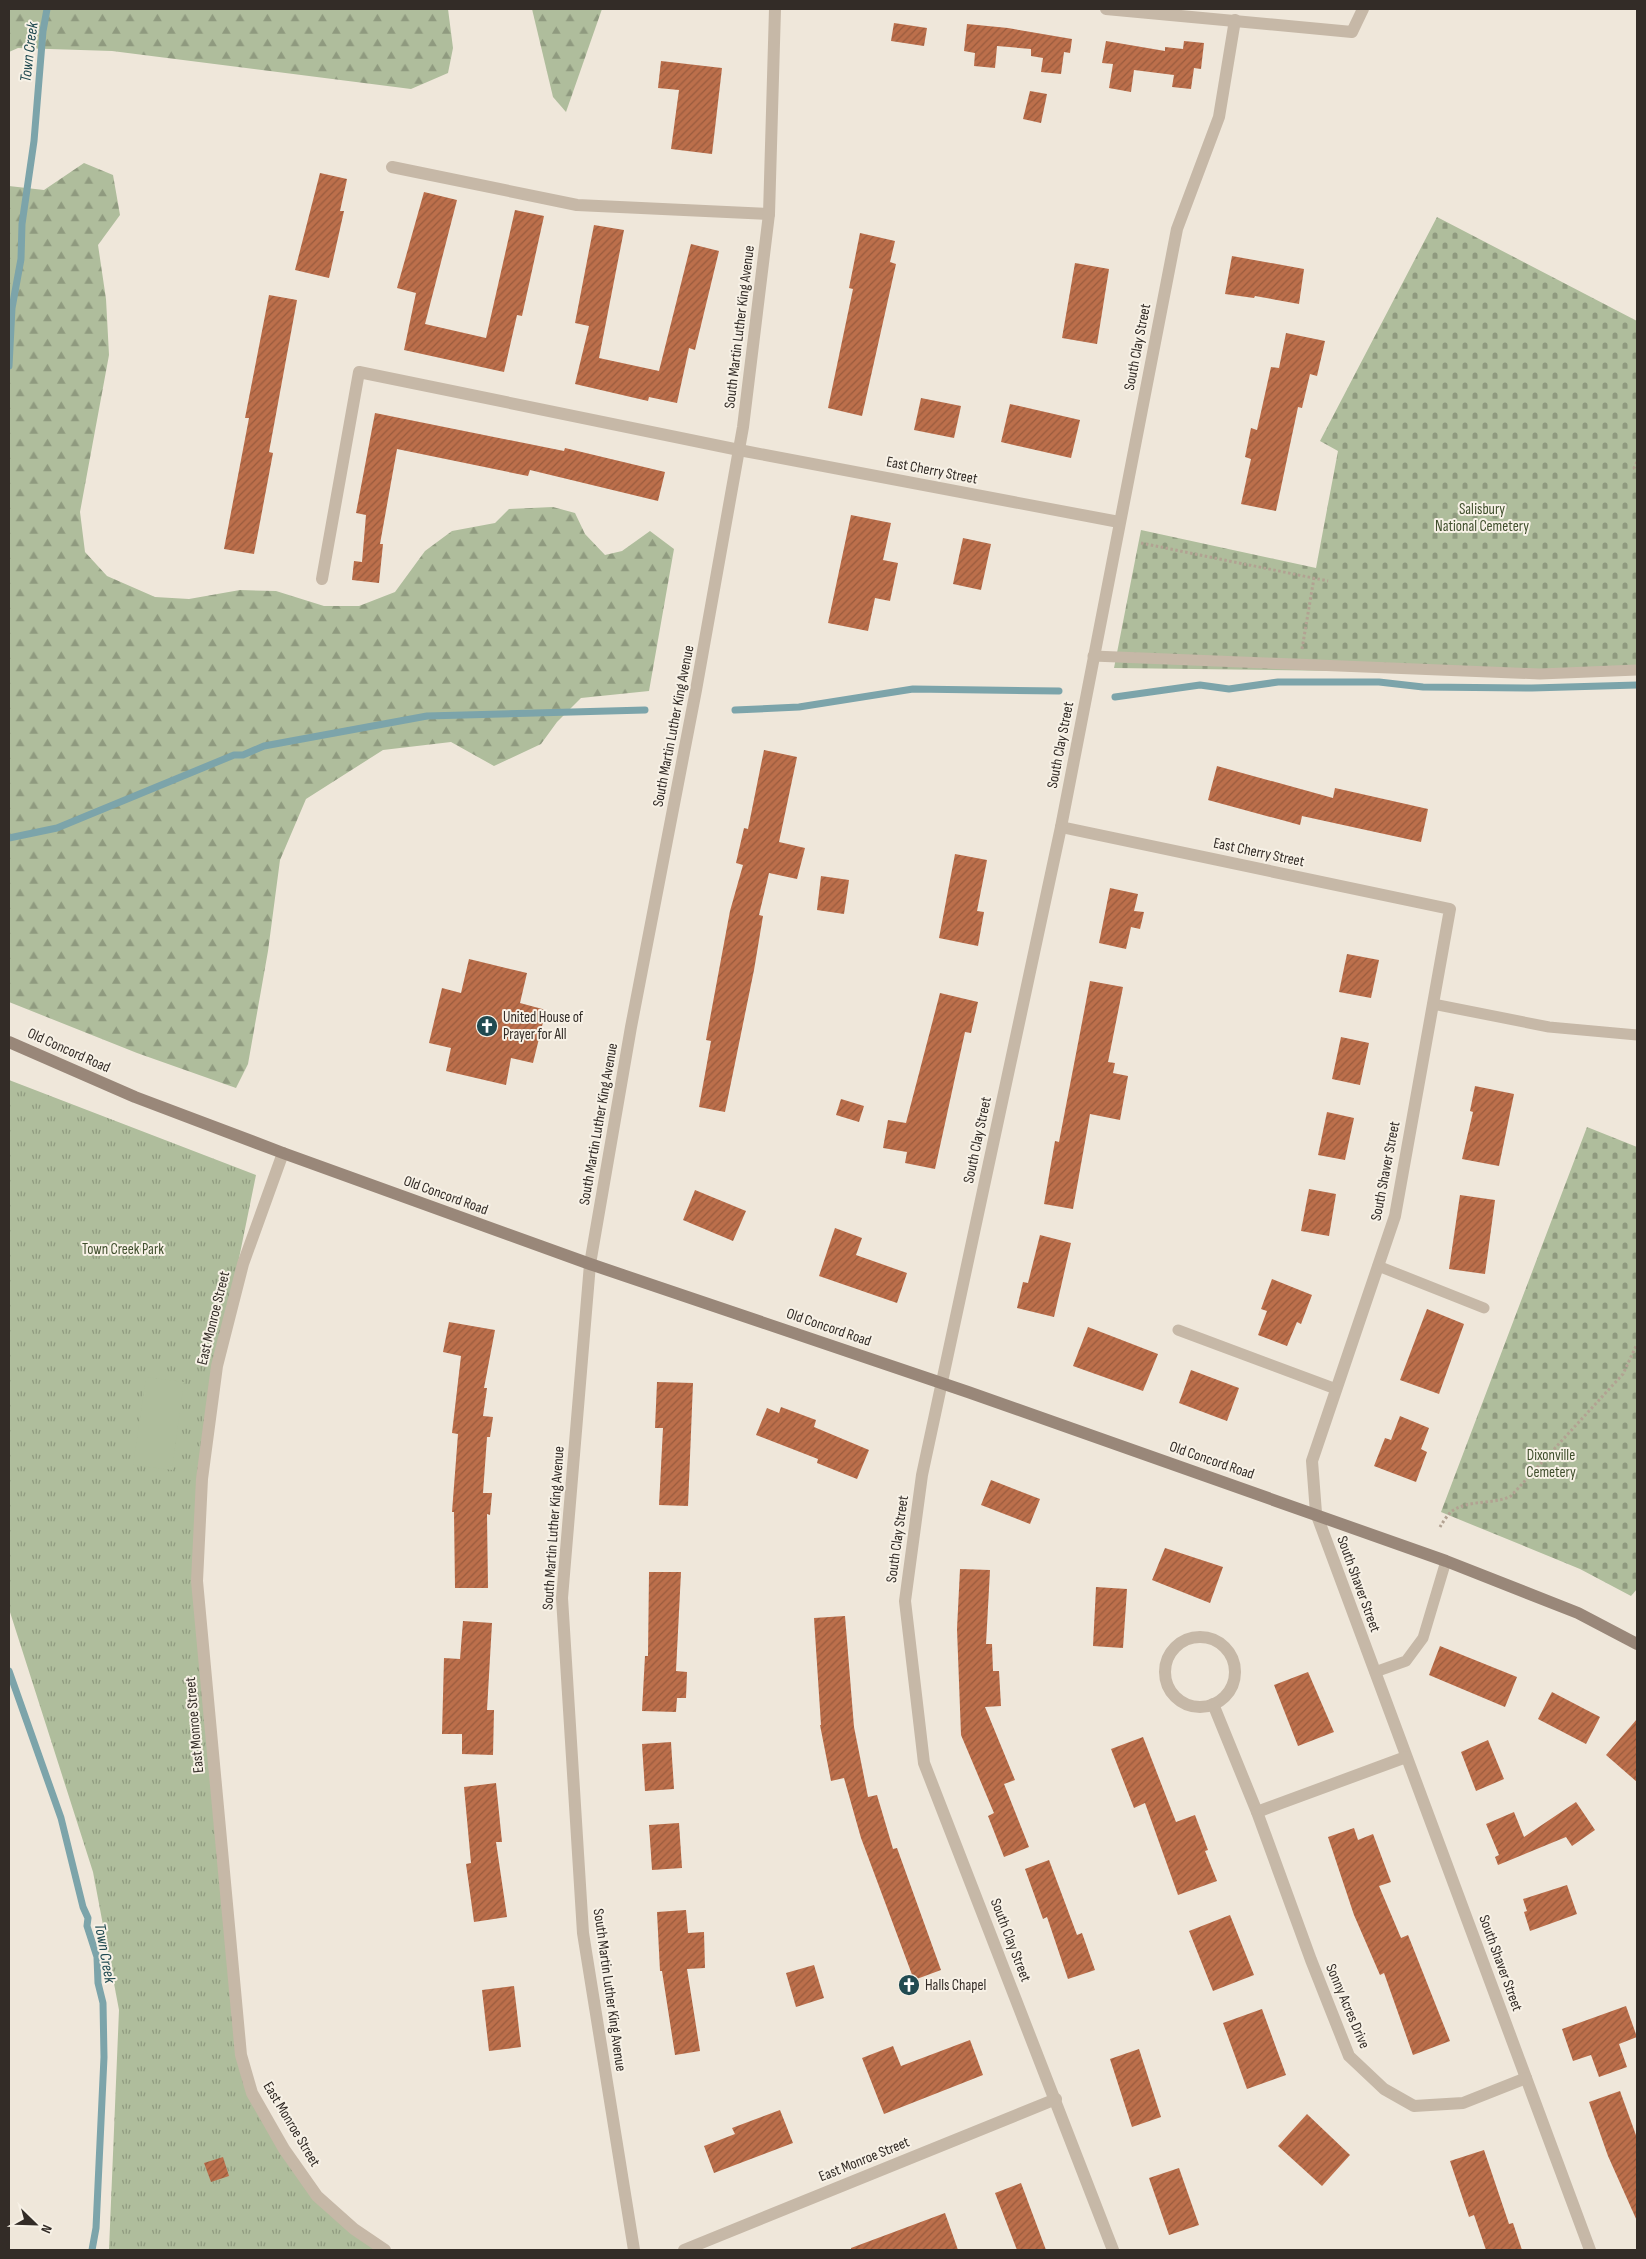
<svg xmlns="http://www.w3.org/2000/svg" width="1646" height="2259" font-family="'Sofia Sans Condensed',sans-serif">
<defs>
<pattern id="forest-firs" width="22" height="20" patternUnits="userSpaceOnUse" patternTransform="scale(1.25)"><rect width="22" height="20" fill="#afbd9c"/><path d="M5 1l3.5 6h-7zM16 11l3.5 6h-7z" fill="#8f9a7f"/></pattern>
<pattern id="cemetery-stones" width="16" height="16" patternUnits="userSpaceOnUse" patternTransform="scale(1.25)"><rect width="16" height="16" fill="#afbd9c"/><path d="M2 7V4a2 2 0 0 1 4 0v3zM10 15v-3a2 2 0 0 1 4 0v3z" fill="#8f9a7f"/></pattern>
<pattern id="park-tufts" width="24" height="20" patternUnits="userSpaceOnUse" patternTransform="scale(1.25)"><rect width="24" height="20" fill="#afbd9c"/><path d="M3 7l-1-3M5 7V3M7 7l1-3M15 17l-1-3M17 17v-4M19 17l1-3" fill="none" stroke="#8f9a7f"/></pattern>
<pattern id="building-hatch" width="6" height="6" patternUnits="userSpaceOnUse" patternTransform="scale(1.25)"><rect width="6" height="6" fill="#bc6f4b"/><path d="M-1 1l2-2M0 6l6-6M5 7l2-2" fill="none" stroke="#995b3e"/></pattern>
</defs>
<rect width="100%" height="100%" fill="#efe7da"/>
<!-- forest -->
<g fill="url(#forest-firs)">
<path d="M9 9H448L453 48 448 73 411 89 112 51 18 48 9 52Z"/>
<path d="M532 9H602L566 112 553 97Z"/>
<path d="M84 163 113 175 120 215 98 245 106 299 109 355 80 512 85 552 107 576 155 597 189 599 240 590 276 591 324 606H359L395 592 425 551 452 531 495 523 509 509 553 507 575 513 585 534 605 555 622 551 650 531 674 549 649 691 581 698 557 722 541 744 494 766 451 742 383 750 306 799 280 860 268 951 248 1064 236 1088 137 1053 9 1002V186L44 190Z"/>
</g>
<!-- cemetery -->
<g fill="url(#cemetery-stones)">
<path d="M1437 217 1637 321V675L1114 668 1141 530 1316 568 1338 451 1320 441Z"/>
<path d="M1587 1127 1637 1147V1589L1631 1596 1580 1569 1441 1512Z"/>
</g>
<!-- park -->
<path fill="url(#park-tufts)" d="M9 1080 256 1175 217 1366 197 1581 241 2055 252 2093 317 2196 385 2250H109L119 2010 93 1872 9 1609Z"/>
<!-- pitch -->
<path fill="#afbd9c" d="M146 1377 184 1382 172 1470 133 1465Z"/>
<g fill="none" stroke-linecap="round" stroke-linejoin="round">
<!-- stream -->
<g stroke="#7ca4aa" stroke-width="7">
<path d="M9 366 12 308 21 259 22 224 34 141 43 31 47 9"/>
<path d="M1115 697 1200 685 1229 689 1278 682H1379L1423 687 1532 688 1637 685"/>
<path d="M735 710 799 707 913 689 1059 691"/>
<path d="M9 838 57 828 234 755H243L264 746 427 716 645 710"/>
<path d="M9 1671 61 1818 83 1907 88 1918 87 1926 97 1957 98 1983 103 2003 104 2057 96 2228 92 2250"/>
</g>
</g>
<!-- building -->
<g fill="url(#building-hatch)">
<path d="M894 23 927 28 924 46 891 41Z"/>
<path d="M967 24 1008 28 1072 39 1070 53 1064 52 1061 74 1041 72 1043 58 1031 56V49L997 46 995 68 974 66 975 53 964 51Z"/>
<path d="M1106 41 1165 51V47L1183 49 1184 41 1204 43 1201 69 1194 68 1191 89 1172 87 1174 75 1134 70 1131 92 1109 88 1113 64 1102 63Z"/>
<path d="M661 61 722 68 712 154 671 149 679 90 658 88Z"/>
<path d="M1030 91 1047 94 1041 123 1023 119Z"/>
<path d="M320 173 347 179 340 211H344L329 278 295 270Z"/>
<path d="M424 192 457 200 425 324 486 338 515 210 544 216 522 316 517 315 504 372 404 350 416 293 397 288Z"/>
<path d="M594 225 624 230 599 358 659 371 691 244 719 251 695 350 689 348 677 403 649 397 648 401 575 384 589 326 575 323Z"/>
<path d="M860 233 895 241 890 262 896 264 862 416 828 408 853 289 849 288Z"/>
<path d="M1232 256 1304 269 1299 304 1255 296 1254 298 1225 294Z"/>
<path d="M1075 263 1109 269 1097 344 1062 338Z"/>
<path d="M269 295 297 300 269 452 273 453 254 554 224 549 249 418H245Z"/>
<path d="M1286 333 1325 341 1317 376 1310 374 1302 408 1298 407 1276 511 1241 504 1251 459 1245 457 1251 428 1257 430 1271 367 1279 368Z"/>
<path d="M921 398 961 406 954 438 914 430Z"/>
<path d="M1010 404 1080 420 1071 458 1001 442Z"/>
<path d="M375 413 564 451 565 448 665 472 658 501 530 470 528 476 397 449 380 544H383L379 583 352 580 354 561 362 562 366 515 356 513Z"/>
<path d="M851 515 891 523 883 560 898 563 890 601 875 598 868 631 828 623Z"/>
<path d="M963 538 991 544 981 590 953 584Z"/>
<path d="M764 750 797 757 779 842 805 848 797 879 769 873 759 915 763 916 754 970 725 1112 699 1107 711 1041 706 1040 730 911 743 865 736 863 744 828 748 829Z"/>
<path d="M1217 766 1333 798 1335 788 1428 809 1421 842 1302 816 1300 825 1208 800Z"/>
<path d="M955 854 987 860 977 911 984 912 978 946 939 938Z"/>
<path d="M821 876 849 880 844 914 817 910Z"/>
<path d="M1110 888 1138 894 1134 911 1144 912 1140 929 1131 927 1126 949 1099 943Z"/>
<path d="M1347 954 1379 960 1371 998 1339 992Z"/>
<path d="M469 959 527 973 520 1003 546 1010 533 1063 511 1058 506 1085 446 1071 451 1048 429 1043 442 988 461 993Z"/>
<path d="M1090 981 1123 987 1108 1062 1115 1063 1113 1073 1128 1076 1120 1120 1090 1114 1073 1209 1044 1204 1055 1141 1059 1142Z"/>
<path d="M940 993 978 1002 971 1033 965 1032 935 1169 905 1163 907 1152 883 1148 888 1120 906 1123Z"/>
<path d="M1341 1037 1369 1043 1360 1085 1332 1079Z"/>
<path d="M1475 1086 1514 1094 1499 1166 1462 1159 1473 1112 1470 1111Z"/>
<path d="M841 1099 864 1106 859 1122 836 1115Z"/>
<path d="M1327 1112 1354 1118 1345 1160 1318 1155Z"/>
<path d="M1309 1189 1336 1194 1329 1236 1301 1231Z"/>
<path d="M695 1190 746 1211 733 1241 683 1220Z"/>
<path d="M1460 1195 1495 1200 1485 1274 1449 1269Z"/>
<path d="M835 1228 862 1238 856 1255 907 1273 897 1303 819 1276Z"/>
<path d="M1040 1235 1071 1243 1054 1317 1017 1308 1023 1282 1028 1283Z"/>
<path d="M1272 1279 1312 1295 1301 1324 1297 1322 1287 1346 1258 1335 1267 1311 1261 1309Z"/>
<path d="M1427 1309 1464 1324 1439 1394 1400 1380Z"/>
<path d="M449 1322 495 1330 484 1388H487L483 1416 493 1417 490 1437H487L483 1493H492L490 1515 487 1514 488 1588H455L454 1512H452L458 1434 452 1433 461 1356 443 1352Z"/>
<path d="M1088 1327 1158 1354 1143 1391 1073 1366Z"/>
<path d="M1191 1370 1239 1388 1227 1421 1179 1403Z"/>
<path d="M657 1382 693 1383 688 1506 659 1505 663 1428H655Z"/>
<path d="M781 1407 816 1420 814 1427 869 1450 857 1479 817 1463 818 1459 756 1435 767 1408 779 1413Z"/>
<path d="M1400 1416 1429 1428 1421 1449 1427 1452 1416 1482 1374 1466 1385 1438 1391 1440Z"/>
<path d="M991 1480 1040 1499 1030 1524 981 1505Z"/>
<path d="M1165 1548 1223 1567 1210 1603 1152 1580Z"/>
<path d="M960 1569 990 1570 986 1644H992L993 1671H999L1001 1706 985 1707 1015 1780 1004 1784 1029 1847 1004 1857 988 1816 994 1813 961 1735 957 1629Z"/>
<path d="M649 1572H681L676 1671 687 1672 686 1698H677L676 1712 642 1711 645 1656H648Z"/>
<path d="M1096 1587 1127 1589 1123 1648 1093 1646Z"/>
<path d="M845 1616 854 1727 868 1797 877 1795 893 1849 897 1848 941 1970 914 1980 861 1838 844 1778 831 1781 820 1725H821L814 1618Z"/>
<path d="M463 1621 492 1623 487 1710H494L493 1755 462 1754V1734H442L444 1658 460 1659Z"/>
<path d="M1440 1646 1517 1677 1505 1707 1429 1675Z"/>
<path d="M1308 1672 1334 1732 1298 1746 1274 1685Z"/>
<path d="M1552 1692 1600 1717 1586 1744 1538 1719Z"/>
<path d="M1637 1719V1782L1606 1755Z"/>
<path d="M1143 1737 1176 1822 1195 1815 1208 1850 1205 1851 1217 1881 1178 1895 1145 1803 1134 1808 1111 1749Z"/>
<path d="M1488 1740 1504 1779 1476 1791 1461 1752Z"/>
<path d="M671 1742 674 1789 645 1791 642 1744Z"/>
<path d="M496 1783 502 1842H496L507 1917 474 1922 466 1864 471 1863 464 1787Z"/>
<path d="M1576 1802 1595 1830 1572 1846 1566 1837 1498 1865 1495 1857 1499 1855 1486 1824 1514 1812 1524 1837Z"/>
<path d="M679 1823 682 1868 652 1870 649 1825Z"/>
<path d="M1354 1828 1358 1840 1373 1834 1391 1882 1379 1886 1401 1938 1408 1935 1450 2041 1413 2055 1384 1973 1380 1975 1354 1915 1328 1837Z"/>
<path d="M1049 1860 1077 1935 1082 1933 1095 1970 1068 1979 1047 1917 1043 1919 1025 1869Z"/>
<path d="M1567 1885 1577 1914 1530 1931 1524 1912 1527 1911 1523 1899Z"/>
<path d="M686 1910 688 1933 704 1932 705 1968 687 1969 700 2051 675 2055 662 1971H660L657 1912Z"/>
<path d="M1230 1915 1254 1975 1213 1991 1189 1931Z"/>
<path d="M814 1965 824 1998 796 2007 786 1973Z"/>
<path d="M514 1986 521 2047 489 2051 482 1990Z"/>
<path d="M1626 2006 1637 2037 1619 2044 1627 2067 1599 2077 1591 2055 1573 2061 1562 2029Z"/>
<path d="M1262 2009 1286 2075 1247 2089 1223 2023Z"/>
<path d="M970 2040 983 2075 884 2114 862 2058 893 2046 901 2066Z"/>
<path d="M1139 2049 1161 2117 1132 2127 1110 2059Z"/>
<path d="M1620 2091 1637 2138V2221L1608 2156 1589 2102Z"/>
<path d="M780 2110 793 2143 714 2173 704 2146 735 2134 732 2128Z"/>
<path d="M1307 2114 1350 2155 1322 2186 1278 2146Z"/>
<path d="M1484 2150 1509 2224 1513 2223 1522 2250H1486L1474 2215 1469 2217 1450 2161Z"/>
<path d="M223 2157 229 2176 211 2182 204 2163Z"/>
<path d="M1179 2168 1199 2225 1169 2235 1149 2178Z"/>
<path d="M1021 2183 1046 2250H1017L995 2193Z"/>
<path d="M945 2213 958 2250H851V2248Z"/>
</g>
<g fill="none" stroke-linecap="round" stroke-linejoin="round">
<!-- path -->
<g stroke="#b2a292" stroke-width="3" stroke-dasharray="2.5 2.5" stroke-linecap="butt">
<path d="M1637 462 1634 468 1637 470"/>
<path d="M1141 543 1328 581"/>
<path d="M1302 649 1314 578"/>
<path d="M1440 1527C1443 1522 1448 1514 1452 1511 1470 1499 1493 1505 1511 1496L1623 1374 1637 1344"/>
</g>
<!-- service -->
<g stroke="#c6b8a7" stroke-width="11">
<path d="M1093 656 1540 674 1637 670"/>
<path d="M1433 1004 1549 1027 1637 1035"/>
<path d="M1378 1266 1484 1308"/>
<path d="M1178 1330 1336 1389"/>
<path d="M1375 1672 1406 1661 1423 1638 1446 1561"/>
</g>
<!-- minor -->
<g stroke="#c6b8a7" stroke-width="12">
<path d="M1106 9 1352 32 1363 9"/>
<path d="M392 167 577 205 769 214"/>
<path d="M322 579 359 372 739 450 1119 522"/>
<path d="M1061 827 1450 909 1395 1216 1312 1461 1316 1513 1590 2250"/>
<path d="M283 1153 243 1264 217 1366 202 1479 197 1581 241 2055 252 2093 284 2149 317 2196 354 2229 385 2250"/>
<path d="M590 1264 631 1027 696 690 743 427 769 214 775 9"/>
<circle cx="1200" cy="1672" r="35"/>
<path d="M1213 1704 1257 1812 1311 1960 1349 2056 1384 2089 1414 2106 1463 2103 1526 2078"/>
<path d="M1257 1812 1406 1757"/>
<path d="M684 2250 1056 2099"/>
<path d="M1113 2250 924 1763 905 1601 922 1475 1061 827 1177 229 1219 117 1235 20"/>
</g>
<!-- tertiary -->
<path stroke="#c6b8a7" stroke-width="12" d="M590 1264 562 1598 583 1933 634 2250"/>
<!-- secondary -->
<path stroke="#998779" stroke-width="12" d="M9 1042 135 1097 283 1153 590 1264 968 1392 1446 1561 1578 1613 1637 1644"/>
</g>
<!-- icons -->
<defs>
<g id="church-disc" transform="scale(1.125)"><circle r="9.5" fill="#204a51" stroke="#f7f1e6"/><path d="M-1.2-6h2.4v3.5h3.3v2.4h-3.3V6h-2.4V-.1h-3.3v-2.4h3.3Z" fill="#fff"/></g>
</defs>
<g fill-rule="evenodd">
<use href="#church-disc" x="487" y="1026"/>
<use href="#church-disc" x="909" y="1985"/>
</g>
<g text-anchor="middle" stroke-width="4" stroke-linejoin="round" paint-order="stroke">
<!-- street labels -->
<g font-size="15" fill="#332c27" stroke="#f7f1e6">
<text transform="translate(739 327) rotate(-83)" y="5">South Martin Luther King Avenue</text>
<text transform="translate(1137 347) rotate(-79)" y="5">South Clay Street</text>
<text transform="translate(932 470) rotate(11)" y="5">East Cherry Street</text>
<text transform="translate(673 726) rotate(-79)" y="5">South Martin Luther King Avenue</text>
<text transform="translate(1060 745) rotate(-79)" y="5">South Clay Street</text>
<text transform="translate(1259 852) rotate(12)" y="5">East Cherry Street</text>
<text transform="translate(69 1050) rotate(24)" y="5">Old Concord Road</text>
<text transform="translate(598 1124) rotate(-80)" y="5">South Martin Luther King Avenue</text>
<text transform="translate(977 1140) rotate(-78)" y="5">South Clay Street</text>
<text transform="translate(1385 1171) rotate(-79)" y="5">South Shaver Street</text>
<text transform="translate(446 1195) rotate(20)" y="5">Old Concord Road</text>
<text transform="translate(213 1318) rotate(-76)" y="5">East Monroe Street</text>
<text transform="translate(829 1327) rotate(19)" y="5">Old Concord Road</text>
<text transform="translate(1212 1460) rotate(19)" y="5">Old Concord Road</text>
<text transform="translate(553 1528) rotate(-86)" y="5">South Martin Luther King Avenue</text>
<text transform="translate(897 1539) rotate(-82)" y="5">South Clay Street</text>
<text transform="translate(1359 1584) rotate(70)" y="5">South Shaver Street</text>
<text transform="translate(194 1725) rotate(-95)" y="5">East Monroe Street</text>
<text transform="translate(1011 1940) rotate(69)" y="5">South Clay Street</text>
<text transform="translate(1501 1963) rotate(70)" y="5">South Shaver Street</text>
<text transform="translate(610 1990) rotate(82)" y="5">South Martin Luther King Avenue</text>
<text transform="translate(1348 2006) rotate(67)" y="5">Sonny Acres Drive</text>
<text transform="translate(292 2124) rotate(59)" y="5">East Monroe Street</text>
<text transform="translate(864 2159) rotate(-22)" y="5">East Monroe Street</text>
</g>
<!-- park labels -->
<g font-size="15" fill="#404f2d" stroke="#f7f1e6">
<text x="1482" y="514">Salisbury<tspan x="1482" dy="17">National Cemetery</tspan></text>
<text x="123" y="1254">Town Creek Park</text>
<text x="1551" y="1460">Dixonville<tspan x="1551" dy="17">Cemetery</tspan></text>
</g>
<!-- poi labels -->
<g font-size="15" fill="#332c27" stroke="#f7f1e6" text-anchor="start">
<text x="503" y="1022">United House of<tspan x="503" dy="17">Prayer for All</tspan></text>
<text x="925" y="1990">Halls Chapel</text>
</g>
<!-- water labels -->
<g font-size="16" font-style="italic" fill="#204a51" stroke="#f7f1e6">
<text transform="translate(28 52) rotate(-83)" y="6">Town Creek</text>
<text transform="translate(106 1953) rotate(80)" y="6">Town Creek</text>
</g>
</g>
<!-- border -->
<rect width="1646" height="2259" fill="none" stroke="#332c27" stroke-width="20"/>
<!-- north arrow -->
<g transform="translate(35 2224) rotate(113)" stroke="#f7f1e6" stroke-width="4" paint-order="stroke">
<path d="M0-4L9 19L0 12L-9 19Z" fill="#332c27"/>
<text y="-8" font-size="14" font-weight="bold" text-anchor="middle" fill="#332c27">N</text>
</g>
</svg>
